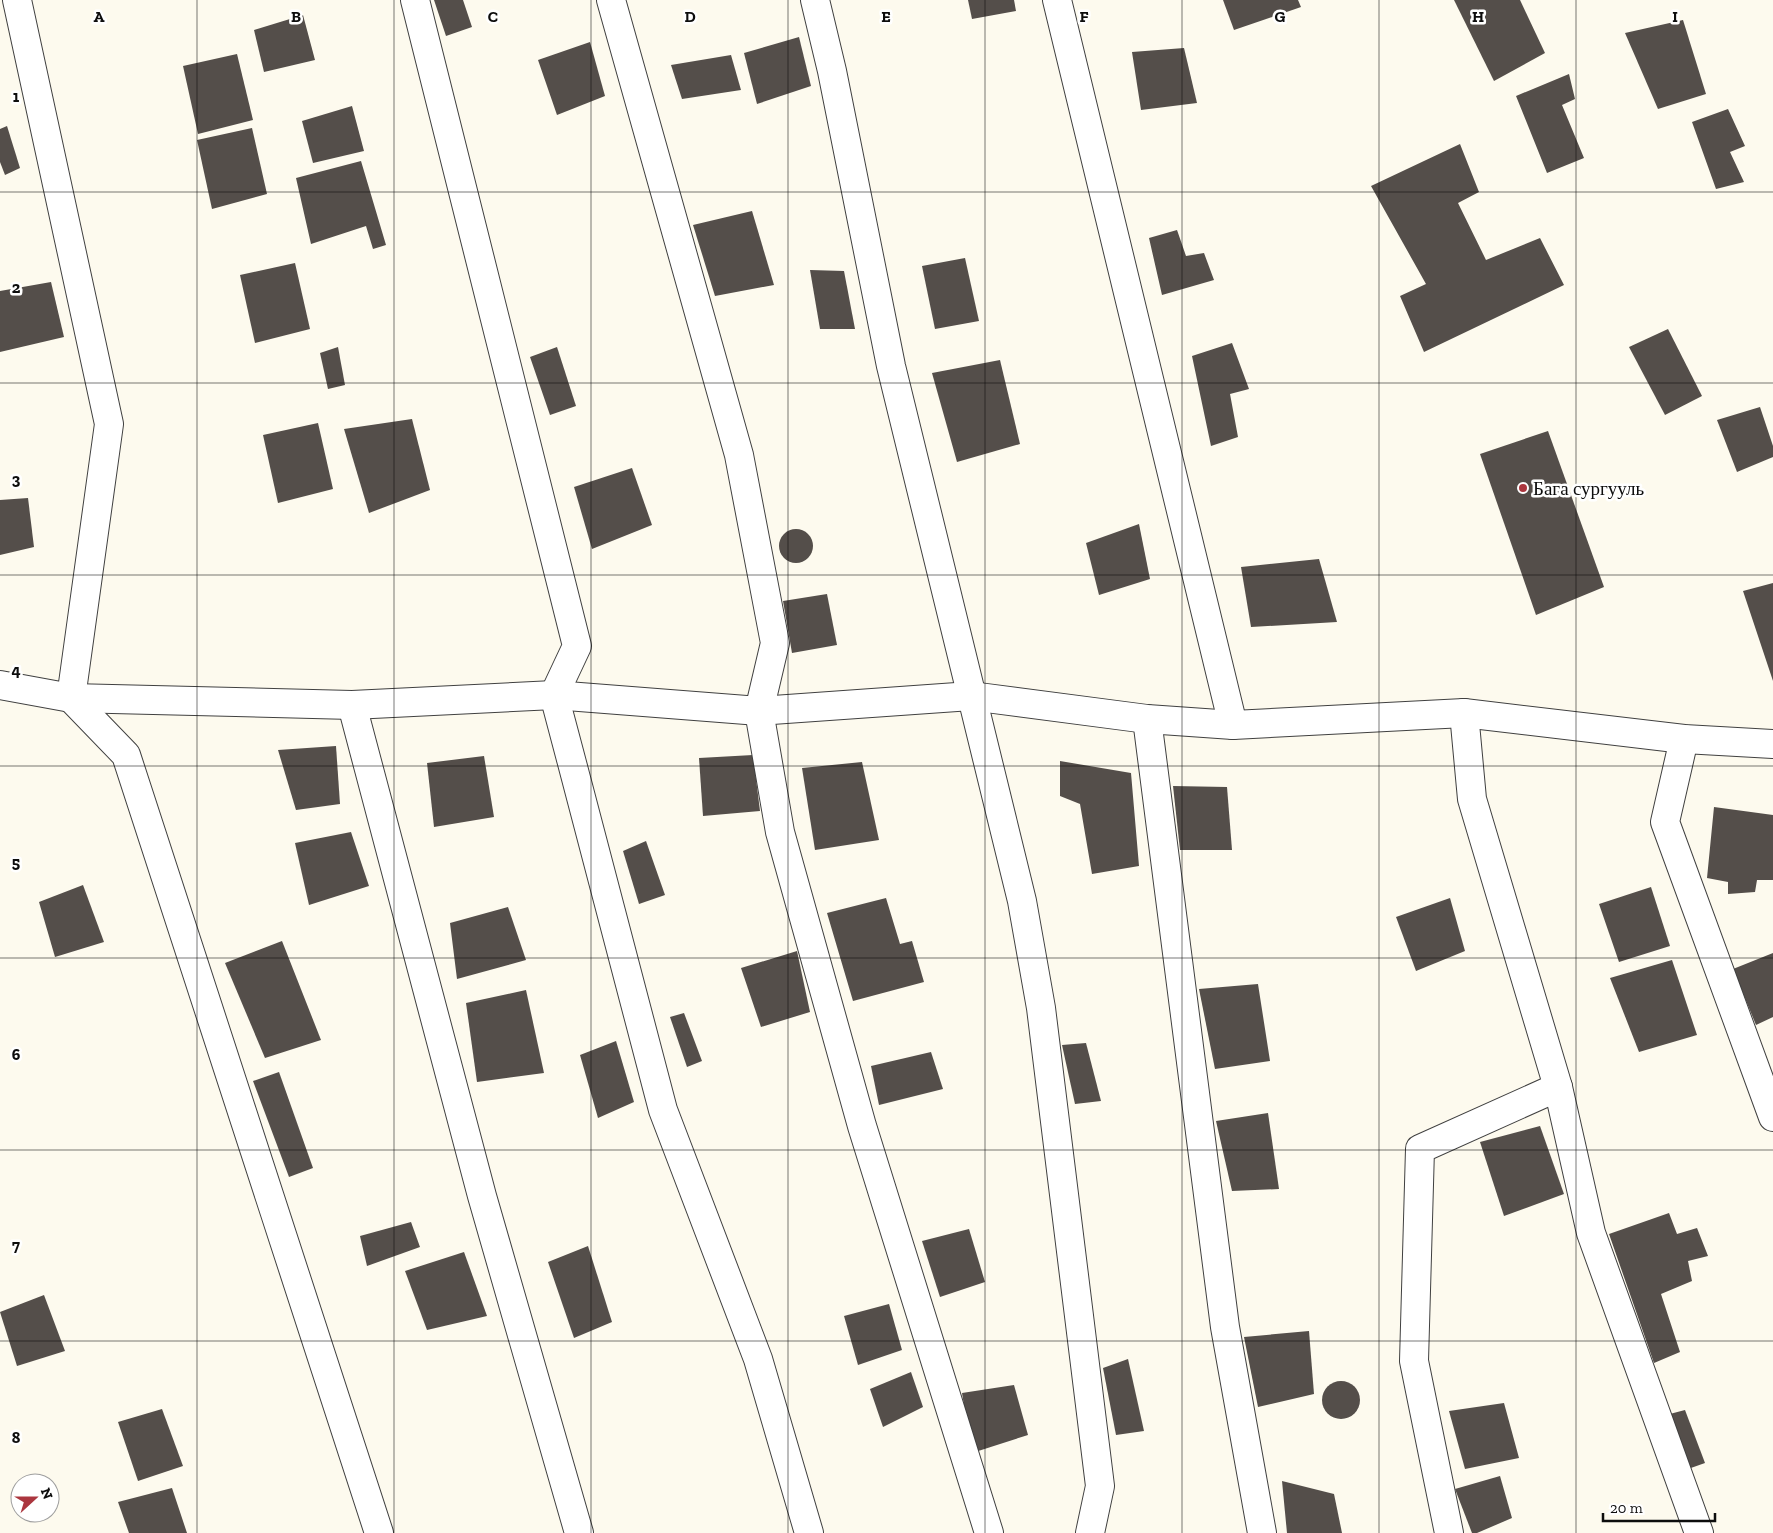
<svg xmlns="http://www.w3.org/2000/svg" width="1773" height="1533" font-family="'Zilla Slab',serif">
<rect width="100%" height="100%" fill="#fdfaee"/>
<!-- building -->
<g fill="#544e4a">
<path d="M434 0H463L472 27 446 36Z"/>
<path d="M968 0H1014L1016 11 972 19Z"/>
<path d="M1223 0H1298L1301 7 1234 30Z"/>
<path d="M1454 0H1520L1545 53 1494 81Z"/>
<path d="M303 15 315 60 264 72 254 30Z"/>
<path d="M1683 20 1706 94 1658 109 1625 33Z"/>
<path d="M799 37 811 86 757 104 744 53Z"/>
<path d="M590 42 605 96 557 115 538 60Z"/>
<path d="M1184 48 1197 103 1141 110 1132 52Z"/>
<path d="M237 54 253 120 198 134 183 66Z"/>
<path d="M731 55 741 90 682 99 671 65Z"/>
<path d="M1569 74 1575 99 1562 105 1584 158 1547 173 1516 96Z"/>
<path d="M352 106 364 151 313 163 302 121Z"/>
<path d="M1728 109 1745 146 1730 152 1744 182 1716 189 1692 122Z"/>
<path d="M7 126 20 168 5 175 0 162V129Z"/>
<path d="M252 128 267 194 212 209 197 140Z"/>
<path d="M1460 144 1479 192 1458 203 1486 260 1540 238 1564 285 1424 352 1400 296 1426 284 1371 186Z"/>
<path d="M361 161 386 245 373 249 366 226 311 244 296 178Z"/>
<path d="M752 211 774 285 715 296 693 225Z"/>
<path d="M1177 230 1186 256 1204 253 1214 280 1162 295 1149 238Z"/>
<path d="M965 258 979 321 935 329 922 266Z"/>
<path d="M295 263 310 329 255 343 240 275Z"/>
<path d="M810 270 844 271 855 329H820Z"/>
<path d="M51 282 64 337 0 352V291Z"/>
<path d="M1668 329 1702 396 1665 415 1629 347Z"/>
<path d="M1232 343 1249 389 1230 394 1238 437 1211 446 1192 356Z"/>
<path d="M338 347 345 385 328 389 320 353Z"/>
<path d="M557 347 576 406 550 415 530 357Z"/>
<path d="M1000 360 1020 444 957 462 932 373Z"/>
<path d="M1760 407 1773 446V457L1737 472 1717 420Z"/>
<path d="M412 419 430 490 369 513 344 429Z"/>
<path d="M318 423 333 489 278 503 263 435Z"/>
<path d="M1548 431 1604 587 1536 615 1480 454Z"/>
<path d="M632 468 652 525 592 549 574 487Z"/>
<path d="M28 498 34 547 0 555V500Z"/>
<path d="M1139 524 1150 579 1099 595 1086 543Z"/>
<circle cx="796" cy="546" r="17"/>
<path d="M1319 559 1337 622 1251 627 1241 567Z"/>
<path d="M1773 583V681L1743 591Z"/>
<path d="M827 594 837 645 792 653 783 601Z"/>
<path d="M336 746 340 804 296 810 278 750Z"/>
<path d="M753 755 760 811 703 816 699 758Z"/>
<path d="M484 756 494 817 434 827 427 763Z"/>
<path d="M1060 761 1131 773 1139 866 1092 874 1080 804 1060 796Z"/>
<path d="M862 762 879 840 815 850 802 768Z"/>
<path d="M1173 786 1227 787 1232 850H1180Z"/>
<path d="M1714 807 1773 815V880H1757L1755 892 1728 894V882L1707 878Z"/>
<path d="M351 832 369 886 309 905 295 843Z"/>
<path d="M646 841 665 895 639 904 623 851Z"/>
<path d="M83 885 104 942 55 957 39 902Z"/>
<path d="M1651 887 1670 946 1619 962 1599 904Z"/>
<path d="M886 898 900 944 912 941 924 982 853 1001 827 913Z"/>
<path d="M1450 898 1465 951 1416 971 1396 917Z"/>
<path d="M508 907 526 960 457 979 450 923Z"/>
<path d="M282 941 321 1040 265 1058 225 963Z"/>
<path d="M797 951 810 1012 761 1027 741 968Z"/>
<path d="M1773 953V1017L1756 1025 1733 969Z"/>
<path d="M1672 960 1697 1035 1639 1052 1610 978Z"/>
<path d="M1258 984 1270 1061 1215 1069 1199 989Z"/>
<path d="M526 990 544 1073 477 1082 466 1003Z"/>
<path d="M684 1013 702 1061 687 1067 670 1017Z"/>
<path d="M616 1041 634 1102 598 1118 580 1055Z"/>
<path d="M1086 1043 1101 1101 1075 1104 1062 1045Z"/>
<path d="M931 1052 943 1089 879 1105 871 1066Z"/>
<path d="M279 1072 313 1168 289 1177 253 1081Z"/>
<path d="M1268 1113 1279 1189 1232 1191 1216 1121Z"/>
<path d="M1540 1126 1564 1194 1504 1216 1480 1142Z"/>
<path d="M1669 1213 1677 1234 1697 1228 1708 1256 1688 1261 1692 1281 1661 1294 1680 1352 1654 1363 1609 1234Z"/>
<path d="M411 1222 420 1247 367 1266 360 1236Z"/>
<path d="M969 1229 985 1282 940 1297 922 1241Z"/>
<path d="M588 1246 612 1322 574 1338 548 1262Z"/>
<path d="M464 1252 487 1316 427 1330 405 1271Z"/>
<path d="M44 1295 65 1351 17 1366 0 1312Z"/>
<path d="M889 1304 902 1350 858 1365 844 1316Z"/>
<path d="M1309 1331 1314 1394 1258 1407 1244 1337Z"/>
<path d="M1128 1359 1144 1431 1116 1435 1103 1368Z"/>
<path d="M911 1372 923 1407 883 1427 870 1389Z"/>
<circle cx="1341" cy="1400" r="19"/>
<path d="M1014 1385 1028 1435 972 1453 962 1393Z"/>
<path d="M1504 1403 1519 1458 1465 1469 1449 1411Z"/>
<path d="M162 1409 183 1466 138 1481 118 1422Z"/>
<path d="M1685 1410 1705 1463 1688 1469 1666 1415Z"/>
<path d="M1500 1476 1512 1518 1477 1533H1472L1455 1489Z"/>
<path d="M1282 1481 1334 1494 1342 1533H1287Z"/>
<path d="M172 1488 187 1533H129L118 1502Z"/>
</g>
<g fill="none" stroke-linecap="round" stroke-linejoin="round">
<!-- minor casing -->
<g stroke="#404040" stroke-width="30">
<g id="minor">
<path d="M17 0 109 424 71 698 126 755 379 1533"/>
<path d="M415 0 577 646 554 695 572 763 663 1110 758 1359 809 1533"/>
<path d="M611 0 739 455 775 643 759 711 780 832 862 1126 989 1533"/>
<path d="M815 0 832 71 891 366 1022 901 1041 1008 1100 1486 1090 1533"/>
<path d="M1057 0 1233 725"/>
<path d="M352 705 482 1196 579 1533"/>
<path d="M1464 713 1472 799 1558 1087 1591 1233 1699 1533"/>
<path d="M1147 719 1225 1327 1262 1533"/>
<path d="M1684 739 1665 822 1773 1117"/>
<path d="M1449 1533 1414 1361 1420 1149 1558 1087"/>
</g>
</g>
<!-- tertiary casing -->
<g stroke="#404040" stroke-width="30">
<path id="tertiary" d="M0 685 71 698 352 705 554 695 759 711 971 696 1147 719 1233 725 1464 713 1684 739 1773 744"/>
</g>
<!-- minor -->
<use href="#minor" stroke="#fff" stroke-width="28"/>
<!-- tertiary -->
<use href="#tertiary" stroke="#fff" stroke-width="28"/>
</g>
<!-- grid -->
<path fill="none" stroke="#0d0d0d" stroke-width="1" stroke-opacity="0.55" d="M197 0V1533M394 0V1533M591 0V1533M788 0V1533M985 0V1533M1182 0V1533M1379 0V1533M1576 0V1533M0 192H1773M0 383H1773M0 575H1773M0 766H1773M0 958H1773M0 1150H1773M0 1341H1773"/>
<!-- markers -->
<circle fill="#ab363e" stroke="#fff" stroke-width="2" cx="1523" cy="488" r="5"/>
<g text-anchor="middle" stroke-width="5" stroke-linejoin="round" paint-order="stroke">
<!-- poi labels -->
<g font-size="19" fill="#0d0d0d" stroke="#fff" text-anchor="start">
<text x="1533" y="495">Бага сургууль</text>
</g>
</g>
<g font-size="16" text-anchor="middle" font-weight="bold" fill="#0d0d0d" stroke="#fff" stroke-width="5" stroke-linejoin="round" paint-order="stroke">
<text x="99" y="22">A</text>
<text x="296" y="22">B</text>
<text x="493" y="22">C</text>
<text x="690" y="22">D</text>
<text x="886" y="22">E</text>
<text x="1084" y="22">F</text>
<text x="1280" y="22">G</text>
<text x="1478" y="22">H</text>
<text x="1675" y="22">I</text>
<text x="16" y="102">1</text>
<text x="16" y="293">2</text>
<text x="16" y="485">3</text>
<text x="16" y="676">4</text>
<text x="16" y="868">5</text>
<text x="16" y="1060">6</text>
<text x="16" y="1251">7</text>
<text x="16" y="1443">8</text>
</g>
<!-- north arrow -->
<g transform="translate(35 1498) rotate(69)"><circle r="24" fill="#ffffff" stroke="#9e9e9e"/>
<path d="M0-4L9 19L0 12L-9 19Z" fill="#ab363e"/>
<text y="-8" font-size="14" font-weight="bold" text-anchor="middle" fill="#0d0d0d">N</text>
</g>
<!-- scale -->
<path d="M1603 1513v8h112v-8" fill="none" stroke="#0d0d0d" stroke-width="2.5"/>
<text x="1610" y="1513" font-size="15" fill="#0d0d0d" stroke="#ffffff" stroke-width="4" paint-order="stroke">20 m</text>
</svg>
